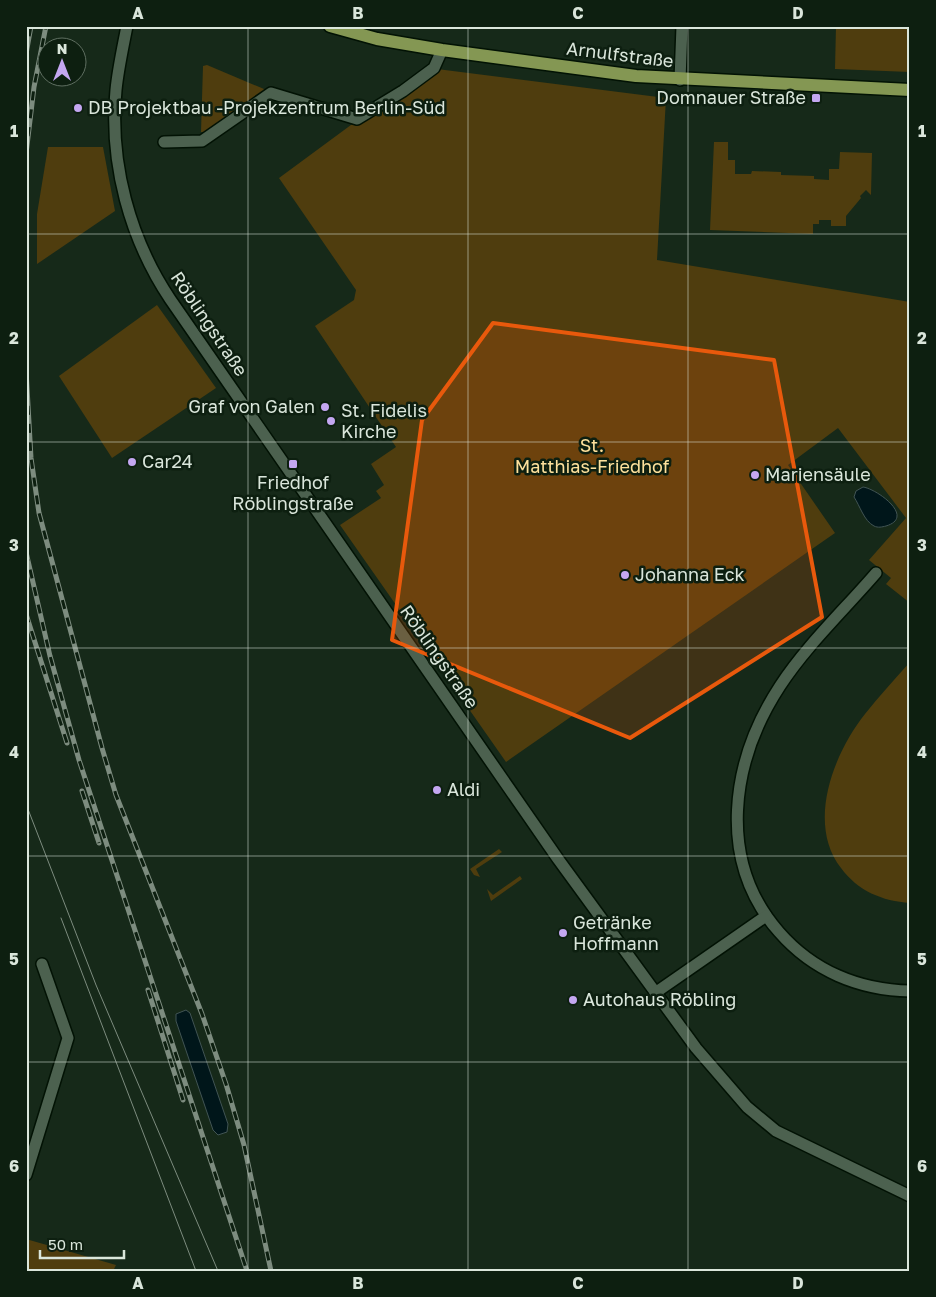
<svg xmlns="http://www.w3.org/2000/svg" width="936" height="1297" font-family="'Golos Text',sans-serif">
<rect width="100%" height="100%" fill="#162919"/>
<!-- green -->
<g fill="#4f3d0e">
<path d="M836 26H910V72L835 69Z"/>
<path d="M207 65 264 89 261 97 206 132H201L203 66Z"/>
<path d="M437 69 666 98 657 260 910 302V603L886 584 891 578 869 560 906 518 838 428 788 465 835 533 506 762 340 525 381 498 376 491 384 485 371 464 396 447 315 326 354 300 356 290 279 178 355 122Z"/>
<path d="M714 142H728V160H735V174H751L752 171 781 172V175L814 176V179L829 180V169H839L840 152 872 153 871 195 866 190 860 196 861 198 846 216V226H831V220H819V224H813V234L710 230Z"/>
<path d="M48 147H103L115 211 37 264V214Z"/>
<path d="M157 305 216 388 112 458 59 376Z"/>
<path d="M910 662V903C882 901 858 891 841 868 806 823 834 753 865 714 879 696 895 679 910 662Z"/>
<path d="M499 849 502 852 476 869 480 877 474 875 470 869Z"/>
<path d="M520 876 522 879 491 901 487 889 493 895Z"/>
<path d="M26 1239 116 1265 113 1271H26Z"/>
</g>
<!-- water -->
<g fill="#00161a" stroke="#415454">
<path d="M863 487C877 489 916 517 886 526 882 527 878 528 874 526 864 521 860 506 854 497L856 491Z"/>
<path d="M186 1010 190 1013 228 1124 227 1132 218 1135 213 1130 176 1021V1014Z"/>
</g>
<g fill="none" stroke-linecap="round" stroke-linejoin="round">
<!-- minor casing -->
<g stroke="#021204" stroke-width="14">
<g id="minor">
<path d="M127 26C123 47 118 69 116 90 109 163 130 239 170 299L558 859 696 1048 747 1107 776 1131 910 1196"/>
<path d="M680 80 682 26"/>
<path d="M164 142 202 141 271 93 357 119 403 91 434 68 442 50"/>
<path d="M876 573C845 609 806 646 780 686 731 761 716 860 779 932 813 971 859 990 910 991"/>
<path d="M655 993 766 916"/>
<path d="M26 1175 68 1038 42 964"/>
</g>
</g>
<!-- major casing -->
<g stroke="#021204" stroke-width="15">
<path id="major" d="M330 26 377 39 442 50 636 76 910 90"/>
</g>
<!-- minor -->
<use href="#minor" stroke="#4c614f" stroke-width="11"/>
<!-- major -->
<use href="#major" stroke="#849753" stroke-width="12"/>
<!-- tram -->
<g stroke="#7d8c7f" stroke-width="1">
<path d="M26 804 96 985 218 1271"/>
<path d="M61 918 196 1271"/>
</g>
<!-- rail casing -->
<g stroke="#7d8c7f" stroke-width="5">
<g id="rail">
<path d="M26 54 31 26"/>
<path d="M26 154 34 87 46 26"/>
<path d="M26 370 31 458 39 513 102 748 116 795 202 1014 226 1084 244 1145 271 1271"/>
<path d="M26 552 50 656 79 760 247 1271"/>
<path d="M26 614 67 743"/>
<path d="M82 791 99 843"/>
<path d="M148 990 183 1100"/>
</g>
</g>
<!-- rail -->
<use href="#rail" stroke="#0d1f10" stroke-width="3" stroke-dasharray="9" stroke-linecap="butt"/>
</g>
<!-- marked area -->
<path fill="#e8590c" fill-opacity="0.2" stroke="#e8590c" stroke-width="4" stroke-linejoin="round" d="M493 323 774 360 822 617 630 738 392 640 422 420Z"/>
<!-- grid -->
<path fill="none" stroke="#dae6db" stroke-width="1" stroke-opacity="0.55" d="M248 26V1271M468 26V1271M688 26V1271M26 234H910M26 442H910M26 648H910M26 856H910M26 1062H910"/>
<!-- markers -->
<g fill="#c4a7f1" stroke="#0d1f10" stroke-width="2">
<rect x="811" y="93" width="10" height="10" rx="2.5"/>
<circle cx="78" cy="108" r="5"/>
<circle cx="325" cy="407" r="5"/>
<circle cx="331" cy="421" r="5"/>
<circle cx="132" cy="462" r="5"/>
<rect x="288" y="459" width="10" height="10" rx="2.5"/>
<circle cx="755" cy="475" r="5"/>
<circle cx="625" cy="575" r="5"/>
<circle cx="437" cy="790" r="5"/>
<circle cx="563" cy="933" r="5"/>
<circle cx="573" cy="1000" r="5"/>
</g>
<g text-anchor="middle" stroke-width="5" stroke-linejoin="round" paint-order="stroke">
<!-- street labels -->
<g font-size="18" fill="#dae6db" stroke="#0d1f10">
<text transform="translate(620 55) rotate(7)" y="6">Arnulfstraße</text>
<text transform="translate(209 324) rotate(56)" y="6">Röblingstraße</text>
<text transform="translate(439 657) rotate(55)" y="6">Röblingstraße</text>
</g>
<!-- poi labels -->
<g font-size="18" fill="#dae6db" stroke="#0d1f10" text-anchor="start">
<text x="806" y="104" text-anchor="end">Domnauer Straße</text>
<text x="88" y="114">DB Projektbau -Projekzentrum Berlin-Süd</text>
<text x="315" y="413" text-anchor="end">Graf von Galen</text>
<text x="341" y="417">St. Fidelis<tspan x="341" dy="21">Kirche</tspan></text>
<text x="142" y="468">Car24</text>
<text x="765" y="481">Mariensäule</text>
<text x="293" y="489" text-anchor="middle">Friedhof<tspan x="293" dy="21">Röblingstraße</tspan></text>
<text x="635" y="581">Johanna Eck</text>
<text x="447" y="796">Aldi</text>
<text x="573" y="929">Getränke<tspan x="573" dy="21">Hoffmann</tspan></text>
<text x="583" y="1006">Autohaus Röbling</text>
</g>
<!-- park labels -->
<g font-size="18" fill="#fee19c" stroke="#0d1f10">
<text x="592" y="452">St.<tspan x="592" dy="21">Matthias-Friedhof</tspan></text>
</g>
</g>
<!-- border -->
<rect width="936" height="1297" fill="none" stroke="#0d1f10" stroke-width="55"/>
<!-- north arrow -->
<g transform="translate(62 62)"><circle r="24" fill="#0d1f10" stroke="#5f6f61"/>
<path d="M0-4L9 19L0 12L-9 19Z" fill="#c4a7f1"/>
<text y="-8" font-size="14" font-weight="bold" text-anchor="middle" fill="#dae6db">N</text>
</g>
<!-- scale -->
<path d="M40 1250v8h84v-8" fill="none" stroke="#dae6db" stroke-width="2.5"/>
<text x="48" y="1250" font-size="15" fill="#dae6db" stroke="#0d1f10" stroke-width="4" paint-order="stroke">50 m</text>
<rect x="28" y="28" width="880" height="1242" fill="none" stroke="#dae6db" stroke-width="2"/>
<g font-size="16" text-anchor="middle" font-weight="bold" fill="#dae6db">
<text x="138" y="19">A</text>
<text x="358" y="19">B</text>
<text x="578" y="19">C</text>
<text x="798" y="19">D</text>
<text x="14" y="137">1</text>
<text x="922" y="137">1</text>
<text x="14" y="344">2</text>
<text x="922" y="344">2</text>
<text x="14" y="551">3</text>
<text x="922" y="551">3</text>
<text x="14" y="758">4</text>
<text x="922" y="758">4</text>
<text x="14" y="965">5</text>
<text x="922" y="965">5</text>
<text x="14" y="1172">6</text>
<text x="922" y="1172">6</text>
<text x="138" y="1289">A</text>
<text x="358" y="1289">B</text>
<text x="578" y="1289">C</text>
<text x="798" y="1289">D</text>
</g>
</svg>
